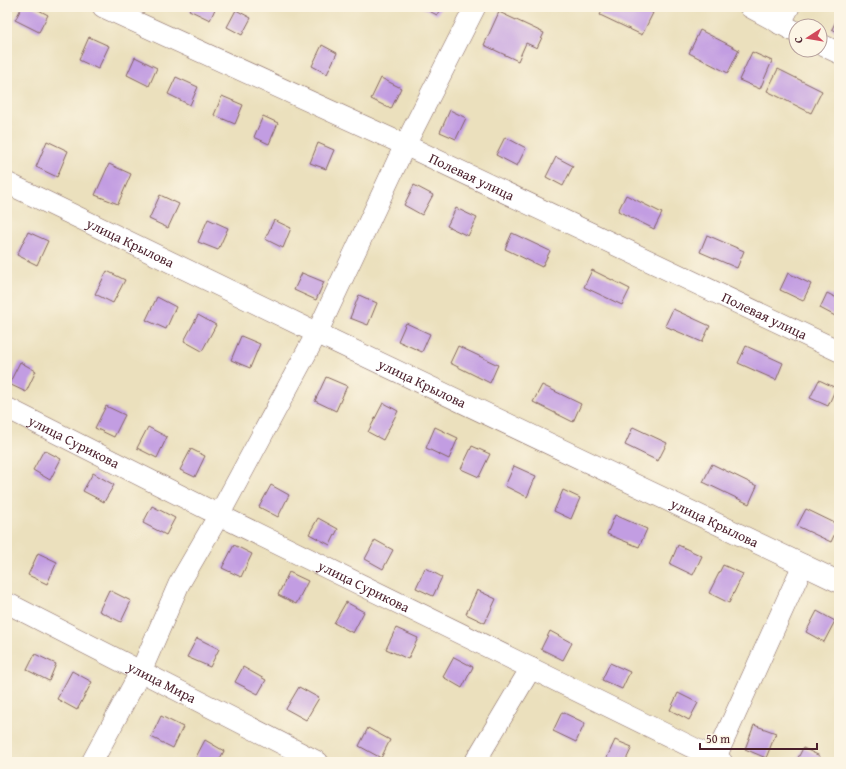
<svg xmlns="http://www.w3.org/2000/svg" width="846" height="769" font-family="'Gentium Book Plus',serif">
<rect width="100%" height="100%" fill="#fcf5e5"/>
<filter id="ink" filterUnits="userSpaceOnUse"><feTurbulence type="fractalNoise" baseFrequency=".025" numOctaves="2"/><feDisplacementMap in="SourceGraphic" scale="8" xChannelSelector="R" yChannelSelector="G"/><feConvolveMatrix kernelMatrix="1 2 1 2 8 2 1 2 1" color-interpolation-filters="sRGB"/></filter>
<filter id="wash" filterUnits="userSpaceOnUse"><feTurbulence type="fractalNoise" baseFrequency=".012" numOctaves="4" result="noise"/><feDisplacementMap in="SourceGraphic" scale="16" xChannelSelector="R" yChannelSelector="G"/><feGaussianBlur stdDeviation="0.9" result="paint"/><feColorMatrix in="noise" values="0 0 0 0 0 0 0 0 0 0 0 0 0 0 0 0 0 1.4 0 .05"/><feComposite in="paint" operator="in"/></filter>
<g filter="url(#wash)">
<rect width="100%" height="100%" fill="#ebe0bd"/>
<g id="blocks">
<!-- building -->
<g fill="#c29de2">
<path d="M22 7H33L48 15 39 32 15 20Z"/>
<path d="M191 7H216L210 20 189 10Z"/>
<path d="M421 7H441L437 15Z"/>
<path d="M604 7H642L653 13 642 35 600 15Z"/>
<path d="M236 10 251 18 242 35 227 27Z"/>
<path d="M499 12 544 33 537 48 526 43 518 61 484 45Z"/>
<path d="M839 15V33L832 29Z"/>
<path d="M700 30 739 50 728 73 689 53Z"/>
<path d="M89 37 109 46 98 69 79 60Z"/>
<path d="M322 45 337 53 327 74 312 66Z"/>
<path d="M752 52 772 61 760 89 739 80Z"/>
<path d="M135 57 157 68 149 86 127 75Z"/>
<path d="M778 69 822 91 811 113 767 91Z"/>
<path d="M176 77 198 87 190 105 168 94Z"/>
<path d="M381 78 401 88 391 109 371 99Z"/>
<path d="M222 96 243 105 235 124 214 115Z"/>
<path d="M450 110 466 118 456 139 440 132Z"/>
<path d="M263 116 278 123 269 144 254 137Z"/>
<path d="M505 137 526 148 517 166 496 155Z"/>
<path d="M47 141 68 151 57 177 36 167Z"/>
<path d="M318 143 334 150 326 169 310 163Z"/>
<path d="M556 157 573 166 563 186 546 177Z"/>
<path d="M109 164 131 174 118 204 95 195Z"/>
<path d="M414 185 433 195 422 215 404 205Z"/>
<path d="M160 195 179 204 168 228 149 219Z"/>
<path d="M626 195 662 213 654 229 618 211Z"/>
<path d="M456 208 477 218 468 236 447 226Z"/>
<path d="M208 219 228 228 218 250 198 242Z"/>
<path d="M274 220 291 228 283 248 265 239Z"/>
<path d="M28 232 48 241 37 265 17 255Z"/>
<path d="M512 233 550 251 542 267 505 249Z"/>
<path d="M707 235 744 251 737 268 700 252Z"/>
<path d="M592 270 630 289 622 305 584 287Z"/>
<path d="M107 271 125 280 113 303 95 294Z"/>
<path d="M302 273 324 282 316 300 294 290Z"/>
<path d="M788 273 811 284 803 301 780 290Z"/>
<path d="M827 293 839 299V318L820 308Z"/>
<path d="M359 295 377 303 368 325 350 318Z"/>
<path d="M157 297 176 307 166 329 146 320Z"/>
<path d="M673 309 710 326 702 342 665 326Z"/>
<path d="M198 315 216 325 202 351 184 341Z"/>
<path d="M406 323 430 334 422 352 398 341Z"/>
<path d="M241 336 260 344 250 368 231 360Z"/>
<path d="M458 346 498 365 490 383 450 363Z"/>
<path d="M746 346 783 363 776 380 738 363Z"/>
<path d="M20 362 36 371 26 392 9 384Z"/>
<path d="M326 377 347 386 336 411 315 401Z"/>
<path d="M819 380 836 388 828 406 810 398Z"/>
<path d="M542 385 581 404 573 422 533 402Z"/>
<path d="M383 403 398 411 383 440 368 432Z"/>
<path d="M106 406 125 415 114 437 95 428Z"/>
<path d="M148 427 167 437 157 458 137 448Z"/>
<path d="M435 427 458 438 449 459 426 448Z"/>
<path d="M633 427 667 443 658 461 625 445Z"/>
<path d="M472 446 490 454 479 477 461 469Z"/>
<path d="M191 449 205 456 195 477 180 470Z"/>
<path d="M44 450 61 459 50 480 33 470Z"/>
<path d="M712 464 757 486 749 504 703 482Z"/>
<path d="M514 466 536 476 527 497 505 486Z"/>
<path d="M93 473 114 485 104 502 83 491Z"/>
<path d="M271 485 289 495 278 517 259 507Z"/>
<path d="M563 490 580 498 571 519 554 511Z"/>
<path d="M152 506 175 518 166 535 143 523Z"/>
<path d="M806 509 839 525 831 542 797 526Z"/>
<path d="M615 515 647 529 639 547 607 534Z"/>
<path d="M318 518 338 529 330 545 309 534Z"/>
<path d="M375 540 393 550 383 569 365 559Z"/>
<path d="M234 545 252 554 241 577 222 568Z"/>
<path d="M678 545 702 556 693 575 670 564Z"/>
<path d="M38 553 57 562 47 584 28 575Z"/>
<path d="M723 565 743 574 729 603 709 593Z"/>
<path d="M425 568 442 577 433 596 416 588Z"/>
<path d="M289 572 308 581 296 604 278 595Z"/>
<path d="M109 590 131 601 121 622 99 611Z"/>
<path d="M477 590 496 599 485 623 466 614Z"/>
<path d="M346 602 364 612 353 633 334 623Z"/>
<path d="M817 611 835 621 824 642 806 632Z"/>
<path d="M396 628 418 638 408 659 386 649Z"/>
<path d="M550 631 572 643 563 660 541 649Z"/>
<path d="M197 638 219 649 210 667 187 657Z"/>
<path d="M35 654 56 664 49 681 27 670Z"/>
<path d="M454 657 473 667 462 688 443 677Z"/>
<path d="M610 663 630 672 622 689 602 680Z"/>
<path d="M243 667 266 680 258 694 235 682Z"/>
<path d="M72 671 92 682 77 710 57 699Z"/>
<path d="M299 687 319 698 306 720 286 709Z"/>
<path d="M678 693 698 703 689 720 670 710Z"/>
<path d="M562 712 585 723 576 742 553 731Z"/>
<path d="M161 716 183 727 173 748 151 737Z"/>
<path d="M754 725 776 733 766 758 745 749Z"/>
<path d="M368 728 390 740 381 758 359 746Z"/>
<path d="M205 740 224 751 218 762H205L196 757Z"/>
<path d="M615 740 632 747 625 762H605Z"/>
<path d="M803 748 820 756 818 762H796Z"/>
</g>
</g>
</g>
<g filter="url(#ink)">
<use href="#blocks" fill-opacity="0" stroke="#82635e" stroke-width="1"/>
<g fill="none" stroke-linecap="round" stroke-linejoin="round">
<!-- minor casing -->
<g stroke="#82635e" stroke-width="22">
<g id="minor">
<path id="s1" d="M103 7 405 145 839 351"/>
<path d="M750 7 796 32"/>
<path d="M780 24 789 7"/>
<path d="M820 44 839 53"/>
<path id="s2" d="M7 183 317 333 839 582"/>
<path id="s3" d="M7 408 219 515 722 762"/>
<path id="s4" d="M7 603 318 762"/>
<path d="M715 759 803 565"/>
<path d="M92 762 141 671 179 584 219 515 317 333 405 145 475 7"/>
<path d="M475 762 531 668"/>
</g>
</g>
<!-- minor -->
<use href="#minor" stroke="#fff" stroke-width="21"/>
</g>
</g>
<g text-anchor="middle" stroke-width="3.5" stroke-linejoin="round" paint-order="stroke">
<!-- street labels -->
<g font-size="14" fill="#4a1f2b" stroke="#fcf5e5">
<text dy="5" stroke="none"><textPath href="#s1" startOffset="406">Полевая улица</textPath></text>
<text dy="5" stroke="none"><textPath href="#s2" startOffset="137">улица Крылова</textPath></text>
<text dy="5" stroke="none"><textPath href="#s1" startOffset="730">Полевая улица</textPath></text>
<text dy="5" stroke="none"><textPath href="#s2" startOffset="461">улица Крылова</textPath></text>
<text dy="5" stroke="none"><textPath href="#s3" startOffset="75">улица Сурикова</textPath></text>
<text dy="5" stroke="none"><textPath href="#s2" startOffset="785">улица Крылова</textPath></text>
<text dy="5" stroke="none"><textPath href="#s3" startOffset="399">улица Сурикова</textPath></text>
<text dy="5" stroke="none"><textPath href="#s4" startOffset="174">улица Мира</textPath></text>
</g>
</g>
<!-- margin -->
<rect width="846" height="769" fill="none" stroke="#fcf5e5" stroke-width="24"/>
<!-- north arrow -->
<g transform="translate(808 38) rotate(258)"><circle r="19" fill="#fcf5e5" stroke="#b59f9b"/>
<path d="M0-3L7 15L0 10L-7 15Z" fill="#d1495b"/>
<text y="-6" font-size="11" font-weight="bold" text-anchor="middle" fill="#4a1f2b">С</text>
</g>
<!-- scale -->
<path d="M700 743v6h117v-6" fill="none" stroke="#4a1f2b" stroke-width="2"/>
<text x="706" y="743" font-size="12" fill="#4a1f2b" stroke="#fcf5e5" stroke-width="3" paint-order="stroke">50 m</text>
</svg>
